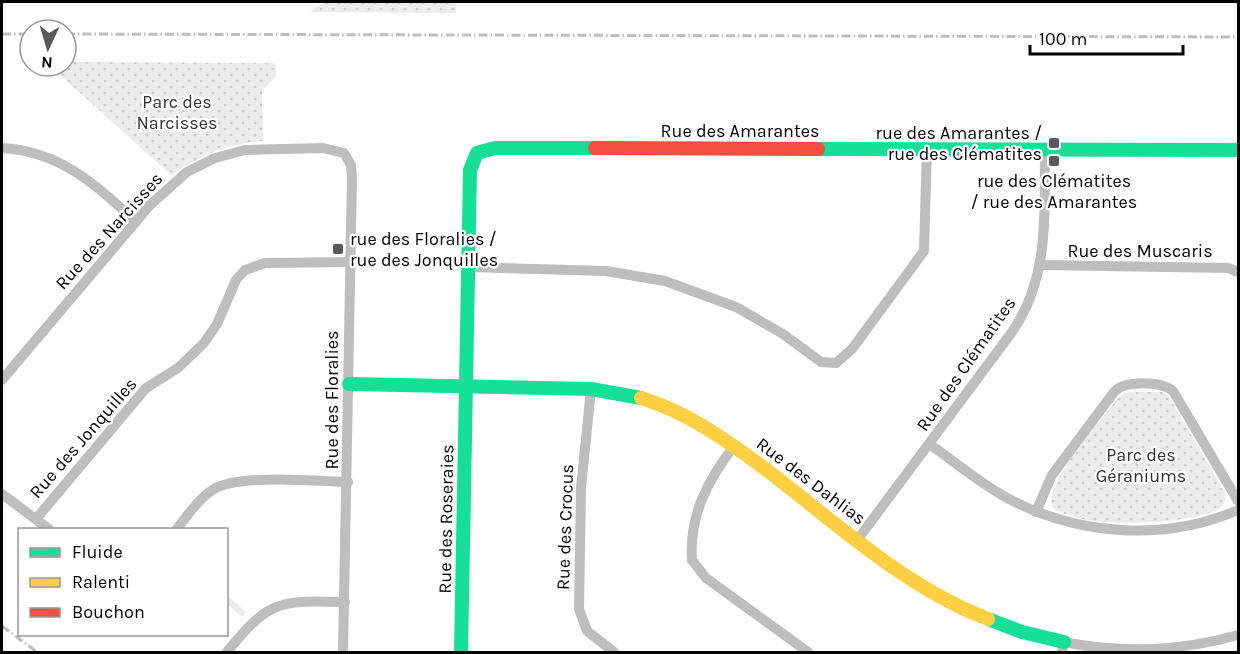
<svg xmlns="http://www.w3.org/2000/svg" width="1240" height="654" font-family="Karla,sans-serif">
<defs>
<pattern id="grass-tufts" width="24" height="20" patternUnits="userSpaceOnUse" patternTransform="scale(1.5)"><rect width="24" height="20" fill="#ececec"/><path d="M3 7l-1-3M5 7V3M7 7l1-3M15 17l-1-3M17 17v-4M19 17l1-3" fill="none" stroke="#c9c9c9"/></pattern>
<pattern id="park-dots" width="8" height="8" patternUnits="userSpaceOnUse" patternTransform="scale(1.5)"><rect width="8" height="8" fill="#ececec"/><path d="M2 2h.1M6 6h.1" fill="none" stroke="#c9c9c9" stroke-width="1.8" stroke-linecap="round"/></pattern>
</defs>
<rect width="100%" height="100%" fill="#fff"/>
<!-- grass -->
<path fill="url(#grass-tufts)" d="M227 595 246 612 242 617 227 604Z"/>
<!-- park -->
<g fill="url(#park-dots)">
<path d="M326 2H456V13L309 12Z"/>
<path d="M66 62 276 63V76L262 91 263 141C229 143 199 156 171 175L60 75V66H66Z"/>
<path d="M1129 392H1162L1169 397 1225 493 1226 500 1220 508C1187 526 1084 530 1053 508 1041 487 1104 416 1119 397Z"/>
</g>
<g fill="none" stroke-linecap="round" stroke-linejoin="round">
<!-- street -->
<g stroke="#bebebe" stroke-width="10">
<path d="M2 148C59 151 96 184 136 222"/>
<path d="M1041 265 1228 268 1238 272"/>
<path d="M468 267 606 271 665 281 736 307 783 334 821 362 836 363 852 349 924 251 927 149"/>
<path d="M2 380 150 205 187 172 215 158 245 150 323 148 344 153 351 165 352 178 343 652"/>
<path d="M591 389 581 488 579 609 587 631 614 652"/>
<path d="M929 444C957 463 983 486 1013 501 1082 536 1167 541 1238 510"/>
<path d="M734 446C708 480 689 515 692 560L706 578 808 652"/>
<path d="M2 494 50 530"/>
<path d="M1036 512 1052 475 1114 392C1125 380 1161 381 1173 391L1238 501"/>
<path d="M36 519 146 388 178 368 204 343 217 324 236 280 245 270 265 263 350 262"/>
<path d="M176 530C187 516 199 498 214 489 240 474 316 481 348 482"/>
<path d="M858 539 1012 332C1050 277 1044 214 1045 150"/>
<path d="M227 652C269 600 279 600 345 602"/>
<path d="M1062 652 1064 642C1121 654 1182 651 1238 635"/>
</g>
<!-- fast -->
<g stroke="#16e098" stroke-width="14">
<path d="M818 149 1238 150"/>
<path d="M349 384 591 389 641 398"/>
<path d="M988 619 1022 632 1064 642"/>
<path d="M461 652 470 170 477 153 495 148H595"/>
</g>
<!-- slow -->
<path stroke="#ffcf43" stroke-width="14" d="M641 398C687 412 726 440 764 468 834 521 904 587 988 619"/>
<!-- jam -->
<path stroke="#f24e42" stroke-width="14" d="M595 148 818 149"/>
<!-- rail -->
<g stroke="#bebebe" stroke-width="3" stroke-dasharray="9 3 1.5 3" stroke-linecap="butt">
<path d="M2 34H30"/>
<path d="M66 34 1238 37"/>
<path d="M2 626 37 652"/>
</g>
</g>
<!-- markers -->
<g fill="#595959" stroke="#fff" stroke-width="2">
<rect x="1048" y="137" width="12" height="12" rx="3"/>
<rect x="1048" y="155" width="12" height="12" rx="3"/>
<rect x="332" y="243" width="12" height="12" rx="3"/>
</g>
<g text-anchor="middle" stroke-width="4.5" stroke-linejoin="round" paint-order="stroke">
<!-- park labels -->
<g font-size="18" fill="#333" stroke="#fff">
<text x="177" y="108">Parc des<tspan x="177" dy="21">Narcisses</tspan></text>
<text x="1141" y="461">Parc des<tspan x="1141" dy="21">Géraniums</tspan></text>
</g>
<!-- street labels -->
<g font-size="18" fill="#000" stroke="#fff">
<text x="740" y="137">Rue des Amarantes</text>
<text transform="translate(109 231) rotate(-48)" y="6">Rue des Narcisses</text>
<text x="1140" y="257">Rue des Muscaris</text>
<text transform="translate(966 364) rotate(-55)" y="6">Rue des Clématites</text>
<text transform="translate(332 400) rotate(-90)" y="6">Rue des Floralies</text>
<text transform="translate(83 438) rotate(-49)" y="6">Rue des Jonquilles</text>
<text transform="translate(811 481) rotate(37)" y="6">Rue des Dahlias</text>
<text transform="translate(446 519) rotate(-89)" y="6">Rue des Roseraies</text>
<text transform="translate(565 527) rotate(-88)" y="6">Rue des Crocus</text>
</g>
<!-- poi labels -->
<g font-size="18" fill="#000" stroke="#fff" text-anchor="end">
<text x="1042" y="139">rue des Amarantes /<tspan x="1042" dy="21">rue des Clématites</tspan></text>
<text x="1054" y="187" text-anchor="middle">rue des Clématites<tspan x="1054" dy="21">/ rue des Amarantes</tspan></text>
<text x="350" y="245" text-anchor="start">rue des Floralies /<tspan x="350" dy="21">rue des Jonquilles</tspan></text>
</g>
</g>
<!-- border -->
<rect width="1240" height="654" fill="none" stroke="#000000" stroke-width="6"/>
<!-- legend -->
<rect x="18" y="528" width="210" height="108" fill="#ffffff" stroke="#999999" stroke-width="1.5"/>
<rect x="30" y="548" width="30" height="9" fill="#16e098" stroke="#999999" stroke-width="1.5"/>
<text x="72" y="558" font-size="18" fill="#000000">Fluide</text>
<rect x="30" y="578" width="30" height="9" fill="#ffcf43" stroke="#999999" stroke-width="1.5"/>
<text x="72" y="588" font-size="18" fill="#000000">Ralenti</text>
<rect x="30" y="608" width="30" height="9" fill="#f24e42" stroke="#999999" stroke-width="1.5"/>
<text x="72" y="618" font-size="18" fill="#000000">Bouchon</text>
<!-- north arrow -->
<g transform="translate(48 48) rotate(184)"><circle r="28" fill="#ffffff" stroke="#999999" stroke-width="1.5"/>
<path d="M0-4.5L10 22L0 15L-10 22Z" fill="#595959"/>
<text y="-9" font-size="16" font-weight="bold" text-anchor="middle" fill="#000000">N</text>
</g>
<!-- scale -->
<path d="M1030 45v9h153v-9" fill="none" stroke="#000000" stroke-width="3"/>
<text x="1039" y="45" font-size="18" fill="#000000" stroke="#ffffff" stroke-width="4.5" paint-order="stroke">100 m</text>
</svg>
